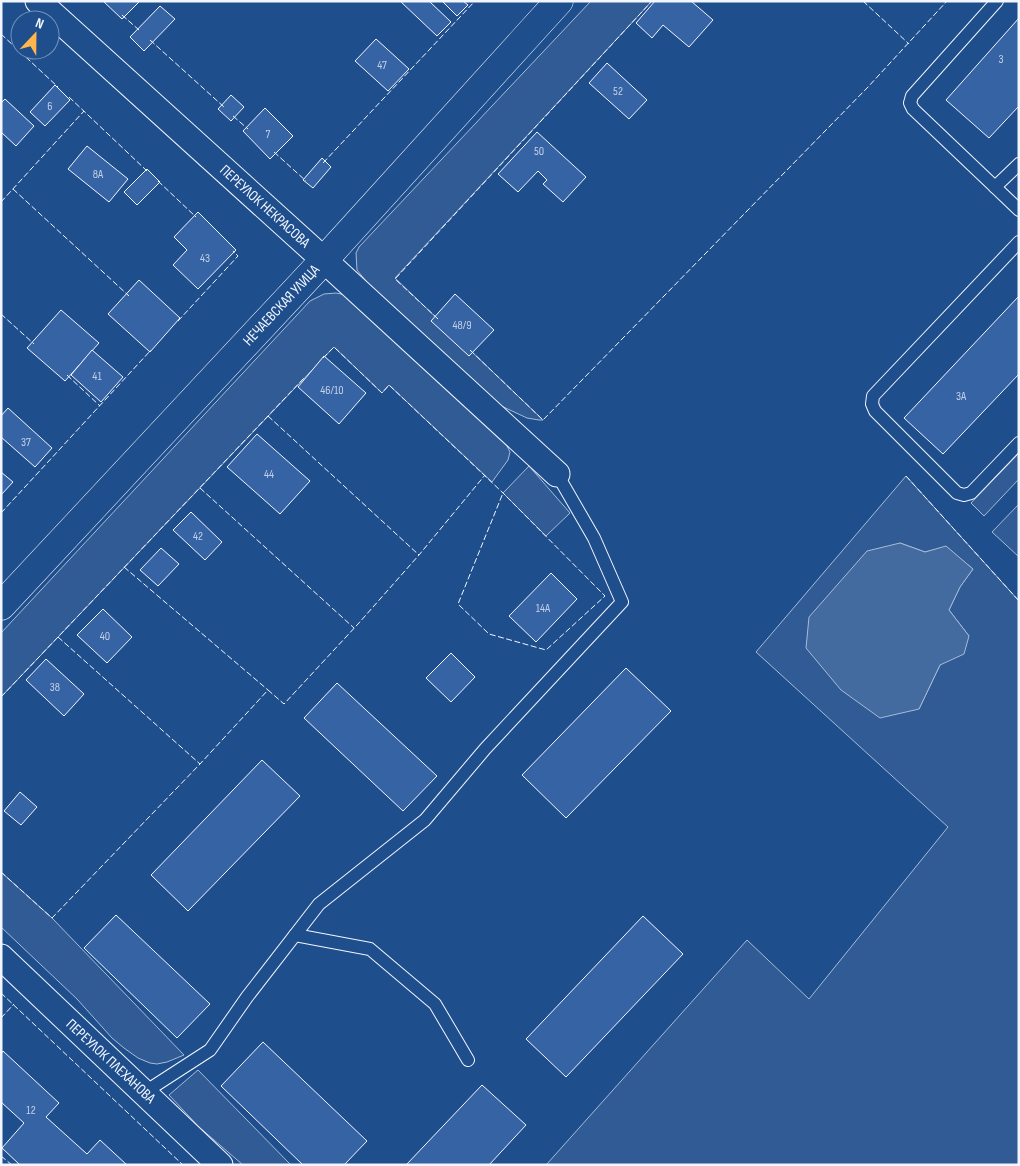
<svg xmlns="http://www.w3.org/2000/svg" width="1020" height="1166" font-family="'Sofia Sans Condensed',sans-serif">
<rect width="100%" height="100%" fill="#1f4e8c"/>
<!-- built -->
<g fill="#305b95" stroke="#a8bbd7" fill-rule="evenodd">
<path d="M591 1H652L395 278 543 420H539L527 418 495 403 439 355 366 281 357 270 356 253 359 247Z"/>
<path d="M336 293 346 295 504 440 510 452 508 460 492 482 389 385 382 393 334 347 1 697V633L310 301 324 294Z"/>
<path d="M1019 453V479L984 516 971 503Z"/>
<path d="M529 466 570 513 546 536 503 493Z"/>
<path d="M906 476 1019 601V1165H546L747 940 809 999 948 827 756 652ZM900 543 925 552 946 547 973 569 960 587 949 610 969 636 940 665 919 709Z"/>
<path d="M1019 504V557L992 532Z"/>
<path d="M1 872 52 918 184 1055 167 1062 157 1064 150 1063 138 1058 124 1048 112 1038 77 999 1 927Z"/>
<path d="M198 1070 291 1165H243L199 1127 169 1095Z"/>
</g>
<!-- water -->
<path fill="#446ba0" stroke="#a8bbd7" d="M900 543 925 552 946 546 973 569 960 587 949 610 969 636 964 654 940 665 919 709 880 718 841 690 806 648 809 617 867 551Z"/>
<!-- building -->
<g fill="#3563a3" stroke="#f2f6ff">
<path d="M103 1H140L122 19Z"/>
<path d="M400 1H429L451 22 437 36Z"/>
<path d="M442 1H463L468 5 457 16Z"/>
<path d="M655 1H691L713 20 689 47 663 25 652 38 636 23Z"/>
<path d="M160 6 175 19 144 51 130 37Z"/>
<path d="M1019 18V106L989 138 946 100Z"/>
<path d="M376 39 409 69 388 91 355 61Z"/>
<path d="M607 63 647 100 629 119 589 83Z"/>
<path d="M55 85 70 100 45 126 30 112Z"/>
<path d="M231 95 244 107 231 121 218 109Z"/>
<path d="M5 99 34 126 16 146 1 132V103Z"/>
<path d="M265 108 293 136 270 159 243 131Z"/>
<path d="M537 132 586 177 563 202 543 184 547 180 538 171 518 192 498 174Z"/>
<path d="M87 146 128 179 109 202 68 169Z"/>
<path d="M322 158 331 167 313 188 303 180Z"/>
<path d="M147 169 160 182 137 205 124 192Z"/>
<path d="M198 212 236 250 198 289 173 265 187 250 174 237Z"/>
<path d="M139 280 180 318 150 352 108 314Z"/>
<path d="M455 294 494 330 469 356 431 321Z"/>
<path d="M1019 296V374L943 454 904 418Z"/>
<path d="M61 310 99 343 65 381 27 348Z"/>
<path d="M92 350 123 377 101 402 71 375Z"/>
<path d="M324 356 366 393 339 424 298 387Z"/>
<path d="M8 408 52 448 35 467 1 437V416Z"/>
<path d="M257 434 310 481 280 514 227 467Z"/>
<path d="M1 472 13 482 1 495Z"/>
<path d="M191 512 222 542 205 560 173 530Z"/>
<path d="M161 548 179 564 158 586 140 570Z"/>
<path d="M551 573 577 599 536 642 509 616Z"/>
<path d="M103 609 132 637 107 663 77 635Z"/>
<path d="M451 653 475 677 451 702 426 678Z"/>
<path d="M46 659 84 694 64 716 26 680Z"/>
<path d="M626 668 671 711 566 818 522 775Z"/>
<path d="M337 683 437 776 403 811 304 718Z"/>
<path d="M262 760 300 796 188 911 151 875Z"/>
<path d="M20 792 37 807 21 825 4 811Z"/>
<path d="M116 915 210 1004 177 1038 84 948Z"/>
<path d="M643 916 683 954 566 1077 526 1039Z"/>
<path d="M263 1042 367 1141 344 1165H303L221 1086Z"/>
<path d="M3 1051 59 1103 46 1117 87 1154 100 1140 127 1165H20L2 1148 24 1123 1 1102V1054Z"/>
<path d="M482 1085 526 1125 489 1165H406Z"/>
</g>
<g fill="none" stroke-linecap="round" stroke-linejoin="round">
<!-- service casing -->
<g stroke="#f2f6ff" stroke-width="14">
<g id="service">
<path d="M1019 164 995 187 1019 210"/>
<path d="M995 187 913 109 910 103 912 96 997 1"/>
<path d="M1019 242 873 396 872 404 875 411 957 493 964 495 971 493 1019 443"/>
<path d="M295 935 370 949 435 1004 468 1060"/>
<path d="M145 1092 210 1050 247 997 319 904 425 820 485 749 622 602 594 538 557 474"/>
</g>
</g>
<!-- minor casing -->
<g stroke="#f2f6ff" stroke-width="27">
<g id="minor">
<path d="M38 1 324 260 557 474"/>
<path d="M1 957 220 1165"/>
</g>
</g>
<!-- tertiary casing -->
<g stroke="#f2f6ff" stroke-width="29">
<path id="tertiary" d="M1 606 324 260 559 1"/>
</g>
<!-- service -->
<use href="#service" stroke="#1f4e8c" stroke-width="12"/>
<!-- minor -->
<use href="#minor" stroke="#1f4e8c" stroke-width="25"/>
<!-- tertiary -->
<use href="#tertiary" stroke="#1f4e8c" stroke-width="28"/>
<!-- fence -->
<g stroke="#f2f6ff" stroke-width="1" stroke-dasharray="6 2.5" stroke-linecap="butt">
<path d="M863 1 909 44"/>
<path d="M122 15 139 30"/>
<path d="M1 34 58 87"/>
<path d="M150 40 224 107"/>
<path d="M69 97 147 171"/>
<path d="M233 116 248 129"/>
<path d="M274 152 306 181"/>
<path d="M323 163 475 1"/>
<path d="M158 181 196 217"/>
<path d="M13 189 129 296"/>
<path d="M1 202 84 111"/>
<path d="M1 314 34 344"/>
<path d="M438 319 395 279 652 1"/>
<path d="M178 321 238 256 233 251"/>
<path d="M470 350 543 420 868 87 947 1"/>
<path d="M323 358 334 347 382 393 389 385 503 493 605 596 546 650 489 634 458 604 503 493"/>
<path d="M67 375 100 406"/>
<path d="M268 416 419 555"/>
<path d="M906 476 1019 601"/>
<path d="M200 488 354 628"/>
<path d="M1 513 151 350"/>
<path d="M124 567 268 690"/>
<path d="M58 637 200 764"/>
<path d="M1 697 304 378"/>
<path d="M1 872 52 918 200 764 268 690 284 704 358 624 419 555 485 475"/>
<path d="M1 993 183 1165"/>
<path d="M1 1018 14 1004"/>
<path d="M1 1156 12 1165"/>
</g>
</g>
<g text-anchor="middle" stroke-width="4" stroke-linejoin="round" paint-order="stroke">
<!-- number labels -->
<g font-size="12" fill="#c3d1e8">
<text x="1001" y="63">3</text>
<text x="382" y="69">47</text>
<text x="618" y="95">52</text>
<text x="50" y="110">6</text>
<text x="268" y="138">7</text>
<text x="539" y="155">50</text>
<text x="98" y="178">8А</text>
<text x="205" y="262">43</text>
<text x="462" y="329">48/9</text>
<text x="97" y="380">41</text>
<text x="332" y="394">46/10</text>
<text x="961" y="400">3А</text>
<text x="26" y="446">37</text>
<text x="269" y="478">44</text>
<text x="198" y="540">42</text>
<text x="543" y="612">14А</text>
<text x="105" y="640">40</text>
<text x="55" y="691">38</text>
<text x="31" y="1114">12</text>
</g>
<!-- street labels -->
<g font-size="15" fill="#f2f6ff" stroke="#1f4e8c">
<text transform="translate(265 206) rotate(42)" y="5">ПЕРЕУЛОК НЕКРАСОВА</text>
<text transform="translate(281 305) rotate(-47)" y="5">НЕЧАЕВСКАЯ УЛИЦА</text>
<text transform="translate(111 1061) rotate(43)" y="5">ПЕРЕУЛОК ПЛЕХАНОВА</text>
</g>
</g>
<!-- border -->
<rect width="1020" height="1166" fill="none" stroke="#f2f6ff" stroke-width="5"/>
<!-- north arrow -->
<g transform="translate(35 35) rotate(22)"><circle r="24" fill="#1f4e8c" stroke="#7391ba"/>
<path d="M0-4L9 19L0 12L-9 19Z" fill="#ffb74d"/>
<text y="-8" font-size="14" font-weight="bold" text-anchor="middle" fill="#f2f6ff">N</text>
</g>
</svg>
